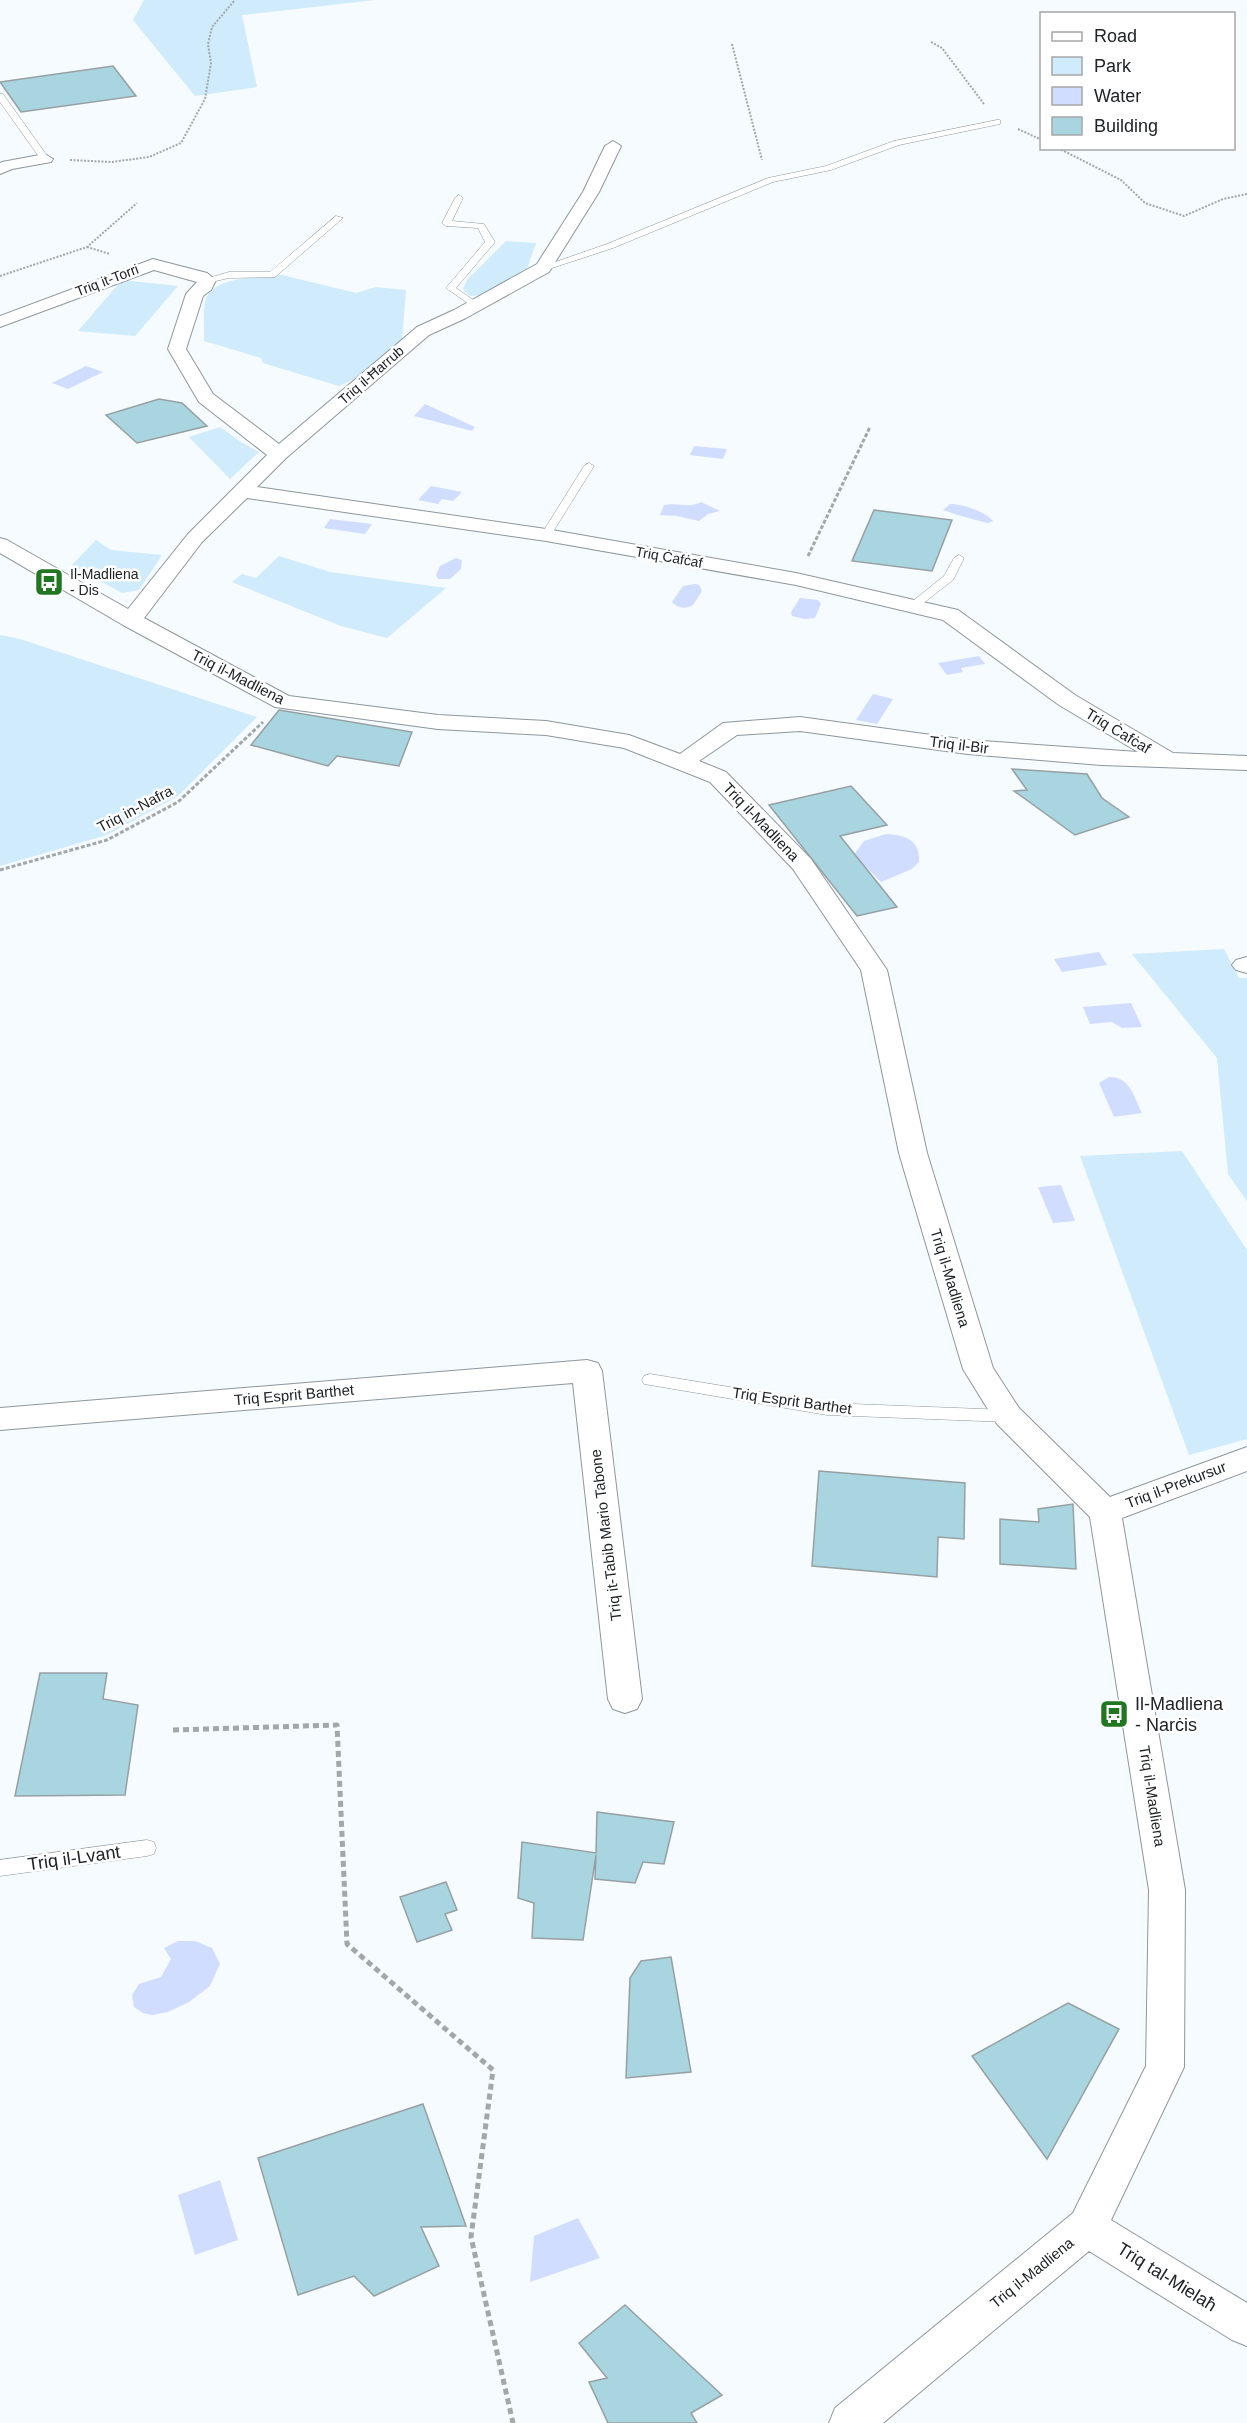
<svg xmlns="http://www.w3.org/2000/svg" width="1247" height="2423" font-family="Helvetica,sans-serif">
<rect width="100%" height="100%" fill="#f5fbfe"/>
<!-- green -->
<g fill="#cfebfc">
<path d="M144 0H375L242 15 257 87 195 96 133 20Z"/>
<path d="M506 241 536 243 526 271 479 295 470 296 463 289 467 280Z"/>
<path d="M282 275 356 293 376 287 406 290 402 340 365 374 339 386 263 363 261 358 204 341C205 328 202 311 206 299 213 276 262 277 282 275Z"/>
<path d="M122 280 178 286 135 336 78 331Z"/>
<path d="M220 427 241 442 259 452 230 479 189 437Z"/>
<path d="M96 540 111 550 162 555 139 590 122 593 72 565Z"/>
<path d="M279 556 330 572 446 588 387 638 341 626 232 582 242 574 256 578Z"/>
<path d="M0 635 20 639 257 717 178 796 107 835 0 866Z"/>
<path d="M1224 949 1239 978H1247V1201L1228 1174 1217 1058 1132 954Z"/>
<path d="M1182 1151 1247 1250V1439L1189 1455 1080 1156Z"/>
</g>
<!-- water -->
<g fill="#d1ddff">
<path d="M86 366 103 372 68 389 52 383Z"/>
<path d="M425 404 475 427 472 431 414 416Z"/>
<path d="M694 446 727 449 723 459 690 455Z"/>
<path d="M431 486 462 492 453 501 442 499 438 504 418 500Z"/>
<path d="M701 502 720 511 708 514 699 521 677 516 660 515 664 505C677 502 690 509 701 502Z"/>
<path d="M950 504C963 504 984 511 993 521L988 523C982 522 947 512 943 510Z"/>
<path d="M330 519 372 524 365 534 324 528Z"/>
<path d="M456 558 462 560 461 569 450 579H438L436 575 440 566Z"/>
<path d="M695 584 699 585 702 591 693 605C686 609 678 609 672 602L683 586Z"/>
<path d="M800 598 818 600 821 604 815 618 804 619 792 616 791 612Z"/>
<path d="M979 656 985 664 961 668 963 672 947 675 938 663Z"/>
<path d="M873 694 893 699 877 724 856 720Z"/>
<path d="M886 834C906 835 920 840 919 862L912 869 881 882 861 862 855 853 864 841Z"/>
<path d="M1099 952 1107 965 1062 972 1054 959Z"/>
<path d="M1131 1003 1142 1027 1122 1028 1112 1022 1090 1024 1083 1007Z"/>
<path d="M1109 1077C1131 1077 1133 1096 1142 1113L1114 1117 1099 1083Z"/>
<path d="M1061 1185 1075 1221 1053 1223 1038 1187Z"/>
<path d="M178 1941H195L212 1948 220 1964 210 1986 189 2002 168 2012 152 2015 143 2013 134 2007 132 1995 139 1984 161 1977 171 1959 164 1948Z"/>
<path d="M220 2180 238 2240 195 2255 178 2195Z"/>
<path d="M578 2218 600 2258 530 2282 534 2236Z"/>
</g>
<!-- building -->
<g fill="#a9d5e0" stroke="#96a0a3" stroke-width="1.5">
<path d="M113 66 136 96 21 112 0 82Z"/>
<path d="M159 399 182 403 207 426 137 443 106 415Z"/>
<path d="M874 510 952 520 932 571 852 561Z"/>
<path d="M279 710 412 732 399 766 337 756 328 766 251 745Z"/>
<path d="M1012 769 1087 774 1102 798 1129 817 1075 835 1014 791 1027 790Z"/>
<path d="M851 786 887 825 840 836 897 907 857 916 769 805Z"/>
<path d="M819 1471 965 1483 964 1539 938 1537 937 1577 812 1566Z"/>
<path d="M1073 1504 1076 1569 1000 1564V1519L1039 1522 1038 1509Z"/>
<path d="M40 1673H107L103 1699 138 1705 125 1795 15 1796Z"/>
<path d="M597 1812 674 1822 664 1864 643 1862 635 1883 595 1879 596 1855 583 1940 532 1938 534 1903 518 1898 522 1842 596 1853Z"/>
<path d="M446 1882 457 1910 445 1914 452 1930 417 1942 400 1897Z"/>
<path d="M671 1957 691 2072 626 2078 630 1978 641 1961Z"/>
<path d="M1068 2003 1119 2029 1047 2159 972 2056Z"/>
<path d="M423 2104 466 2226 421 2227 439 2266 374 2296 354 2276 298 2295 258 2158Z"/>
<path d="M625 2305 722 2395 691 2413 697 2423H608L589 2382 607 2378 579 2343Z"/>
</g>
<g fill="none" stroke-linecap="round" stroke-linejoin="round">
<!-- lane casing -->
<g stroke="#8e979c" stroke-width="1">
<g id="lane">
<path d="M0 94H3L48 157V161H42L0 102Z"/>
<path d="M997 120H1000V124L899 145 831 170 773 182 613 248 546 270 538 268 607 244 768 178 826 166 894 141Z"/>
<path d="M459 195 463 198 452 221 484 224 495 242 456 288 479 304V308L476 309 446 288 485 242 478 228 446 226 442 223 455 198Z"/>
<path d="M336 216 343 218 275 277 229 278 207 283 202 280 229 272H270Z"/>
<path d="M589 463 594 466 551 535 550 537H542L541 535 584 466Z"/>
<path d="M959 555 964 558 953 580 917 608H909V604L944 576 954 558Z"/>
<path d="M650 1374 827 1403 1008 1410 1014 1412 1016 1416 1014 1420 1008 1422 827 1415 644 1384 642 1380 644 1376Z"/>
<path d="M147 1840 154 1842 156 1848 154 1854 147 1856 0 1876V1860Z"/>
</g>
</g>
<!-- street casing -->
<g stroke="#8e979c" stroke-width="2">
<g id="street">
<path d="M613 141 621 146 599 192 549 272 466 318 429 335 286 458 257 487 546 529 796 573 958 610 1075 695 1173 753 1247 756V770L1101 765 968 754 800 731 737 735 699 761 726 772 811 859 887 970 927 1153 993 1368 1019 1408 1110 1497 1247 1447V1471L1122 1518 1185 1890 1184 2067 1111 2220 1247 2303V2346L1232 2340 1089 2251 883 2423H829L835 2408 1073 2213 1146 2066 1149 1890 1090 1517 997 1424 963 1369 899 1153 861 970 793 869 710 782 624 748 546 735 438 729 275 707 123 625 0 553V538L7 540 128 609 188 534 267 455 199 402 168 349 186 294 197 282 154 270 0 327V316L153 259 207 273 216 280 211 290 203 296 186 349 213 394 279 444 417 327 454 310 537 264 583 192 605 146ZM247 498 546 541 796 585 943 620 1059 705 1138 752 968 740 800 717 723 723 680 754 629 735 546 721 438 715 289 696 144 618 202 542Z"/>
<path d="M45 154 53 159 51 162 12 169 0 174V163L2 162Z"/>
<path d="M1247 957V973L1236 970 1232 965 1236 960Z"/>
<path d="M587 1360 598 1363 602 1371 642 1699 637 1709 625 1713 613 1709 608 1699 573 1383 0 1430V1408Z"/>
</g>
</g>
<!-- path-far2 -->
<g stroke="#a2a7aa" stroke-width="2" stroke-dasharray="2 1.5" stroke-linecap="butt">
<path d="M931 42 942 48 984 104"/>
<path d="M732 44 762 160"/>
<path d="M1018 129 1042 140"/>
<path d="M1058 148 1121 180 1145 203 1184 216 1223 199 1247 194"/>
<path d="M70 160 112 162 149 157 181 143 205 99 211 63 208 44 212 27 235 0"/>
<path d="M87 247 110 254"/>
<path d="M0 276 87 247 137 203"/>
</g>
<!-- path-far1 -->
<g stroke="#a2a7aa" stroke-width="3" stroke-dasharray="4 2" stroke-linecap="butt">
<path d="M808 556 870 427"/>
<path d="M0 870 107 840 178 802 263 722"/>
</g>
<!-- path -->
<path stroke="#a2a7aa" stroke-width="5" stroke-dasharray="6 4" stroke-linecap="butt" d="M173 1730 337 1725 347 1944 493 2070 471 2237 513 2423"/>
<!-- lane -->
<use href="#lane" fill="#fff" fill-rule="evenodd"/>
<!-- street -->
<use href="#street" fill="#fff" fill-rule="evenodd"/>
</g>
<!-- icons -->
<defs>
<g id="bus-square" transform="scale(1.5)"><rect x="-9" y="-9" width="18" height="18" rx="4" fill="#217621" stroke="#fff"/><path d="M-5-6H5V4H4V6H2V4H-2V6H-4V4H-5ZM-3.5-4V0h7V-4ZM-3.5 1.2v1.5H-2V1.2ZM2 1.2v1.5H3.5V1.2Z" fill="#fff"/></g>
</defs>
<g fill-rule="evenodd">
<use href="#bus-square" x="49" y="582"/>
<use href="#bus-square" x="1114" y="1714"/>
</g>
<g text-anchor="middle" stroke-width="5" stroke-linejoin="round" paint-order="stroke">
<!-- far-street labels -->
<g font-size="14" fill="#202426" stroke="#fff">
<text transform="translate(107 280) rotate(-21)" y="5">Triq it-Torri</text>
<text transform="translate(371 375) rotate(-41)" y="5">Triq il-Ħarrub</text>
<text transform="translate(669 557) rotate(10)" y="5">Triq Ċafċaf</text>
</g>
<!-- far-poi labels -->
<g font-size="14" fill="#202426" stroke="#fff" text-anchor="start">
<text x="70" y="579">Il-Madliena<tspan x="70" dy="16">- Dis</tspan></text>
</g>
<!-- street labels -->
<g font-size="15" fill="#202426" stroke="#fff">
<text transform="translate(238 677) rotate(27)" y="5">Triq il-Madliena</text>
<text transform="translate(1118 731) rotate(31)" y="5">Triq Ċafċaf</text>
<text transform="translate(959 745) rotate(7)" y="5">Triq il-Bir</text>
<text transform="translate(135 809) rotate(-28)" y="5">Triq in-Nafra</text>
<text transform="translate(761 822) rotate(46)" y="5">Triq il-Madliena</text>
<text transform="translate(950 1278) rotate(73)" y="5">Triq il-Madliena</text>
<text transform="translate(294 1395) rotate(-5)" y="5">Triq Esprit Barthet</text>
<text transform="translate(792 1401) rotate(8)" y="5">Triq Esprit Barthet</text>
<text transform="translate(1176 1485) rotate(-21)" y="5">Triq il-Prekursur</text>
<text transform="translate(606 1535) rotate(-97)" y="5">Triq it-Tabib Mario Tabone</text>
<text transform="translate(1152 1796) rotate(81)" y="5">Triq il-Madliena</text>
<text transform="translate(1032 2273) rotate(-39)" y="5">Triq il-Madliena</text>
</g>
<!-- near-poi labels -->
<g font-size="18" fill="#202426" stroke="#fff" text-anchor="start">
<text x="1135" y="1710">Il-Madliena<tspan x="1135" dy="21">- Narċis</tspan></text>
</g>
<!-- near-street labels -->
<g font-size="18" fill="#202426" stroke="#fff">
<text transform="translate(74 1858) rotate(-8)" y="6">Triq il-Lvant</text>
<text transform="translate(1167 2277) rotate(32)" y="6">Triq tal-Mielaħ</text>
</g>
</g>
<!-- legend -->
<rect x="1040" y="12" width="195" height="138" fill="#ffffff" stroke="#a6a7a8" stroke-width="1.5"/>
<rect x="1052" y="32" width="30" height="9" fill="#ffffff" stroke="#a6a7a8" stroke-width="1.5"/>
<text x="1094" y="42" font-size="18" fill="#202426">Road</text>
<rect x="1052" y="57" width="30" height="18" fill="#cfebfc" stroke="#a6a7a8" stroke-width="1.5"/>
<text x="1094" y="72" font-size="18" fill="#202426">Park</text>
<rect x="1052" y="87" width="30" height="18" fill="#d1ddff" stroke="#a6a7a8" stroke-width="1.5"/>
<text x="1094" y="102" font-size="18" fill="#202426">Water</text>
<rect x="1052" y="117" width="30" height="18" fill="#a9d5e0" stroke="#a6a7a8" stroke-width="1.5"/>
<text x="1094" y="132" font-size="18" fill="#202426">Building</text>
</svg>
